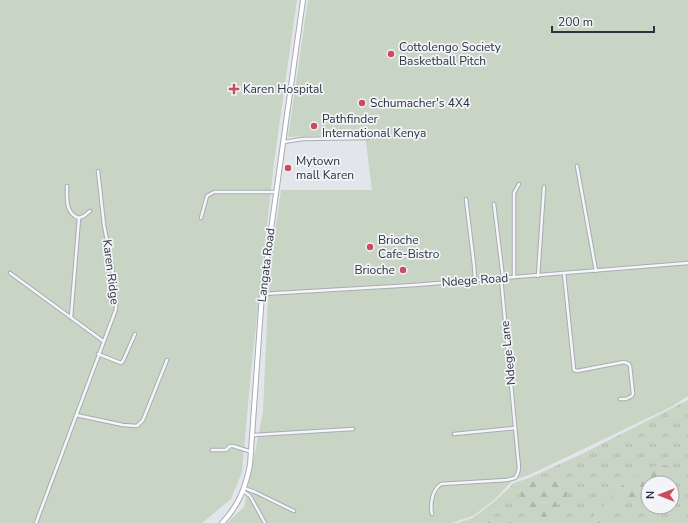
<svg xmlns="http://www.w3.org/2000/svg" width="688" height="523" font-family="'Nunito Sans',sans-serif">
<defs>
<pattern id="grass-tufts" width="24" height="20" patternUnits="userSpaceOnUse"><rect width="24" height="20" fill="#c8d4c4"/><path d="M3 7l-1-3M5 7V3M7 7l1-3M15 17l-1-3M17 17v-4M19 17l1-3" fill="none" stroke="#acb6aa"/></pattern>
<pattern id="forest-firs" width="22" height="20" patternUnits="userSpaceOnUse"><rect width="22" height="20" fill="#c8d4c4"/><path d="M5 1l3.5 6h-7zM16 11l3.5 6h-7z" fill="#acb6aa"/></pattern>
</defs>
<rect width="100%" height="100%" fill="#e2e5ea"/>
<!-- grass -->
<path fill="url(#grass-tufts)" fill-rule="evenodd" d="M688 400V523H457L473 518 495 501 514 483 529 478 582 454ZM648 483H672V507H648Z"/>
<!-- forest -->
<g fill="url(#forest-firs)">
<path d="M659 465 670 466 673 472 672 490V483H648V500C622 497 615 501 601 523H587L624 484 644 469Z"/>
<path d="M547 479 563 480 571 487 566 497 557 506 552 523H534L535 519 530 508 521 499V488L529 481Z"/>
<path d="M485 513 513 523H481Z"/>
</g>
<!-- garden -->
<g fill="#c8d4c4">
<path d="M0 0H297L274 162 251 371 242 472 231 499 202 523H0Z"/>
<path d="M308 0H688V396L671 407 529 475 513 480 494 500 473 516 451 523H227L244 507 263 412 269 274 281 190H372L365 135 288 137Z"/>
</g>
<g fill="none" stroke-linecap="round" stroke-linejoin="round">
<!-- street casing -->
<g stroke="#a7acb4" stroke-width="4.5">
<g id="street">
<path d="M283 142 303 139 368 138"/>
<path d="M577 166 596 271"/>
<path d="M67 186C67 197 65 214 79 218"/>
<path d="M466 199 474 265 475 280"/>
<path d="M494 204 503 278"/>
<path d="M201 218 207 196 214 192H276"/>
<path d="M10 273 103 341"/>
<path d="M564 273 574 370 577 371 624 362 629 364 630 366 633 394 632 396 626 399H620"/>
<path d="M538 276 544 187"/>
<path d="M514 277V193L519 184"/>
<path d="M262 294 415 285 688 263"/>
<path d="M71 317 79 218 84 216 90 211"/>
<path d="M98 354 121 363 123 361 135 334"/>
<path d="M76 415 123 425 137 426 143 420 167 360"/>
<path d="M454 434 515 428"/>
<path d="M253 435 353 429"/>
<path d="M212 450H226L230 446H233L252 452"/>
<path d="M244 488 255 492 294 511"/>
<path d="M243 491 250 496 265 523"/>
<path d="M432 514C430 504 432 490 441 484L507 480 515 478C520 472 519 465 518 458L501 278"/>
<path d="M36 523 116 309V301L112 267 104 225 98 171"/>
</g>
</g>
<!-- secondary casing -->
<g stroke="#a7acb4" stroke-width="6">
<path id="secondary" d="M222 523C239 505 245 489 250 465L262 294 303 0"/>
</g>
<!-- street -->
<use href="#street" stroke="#f5f6f8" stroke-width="2.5"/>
<!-- secondary -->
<use href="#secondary" stroke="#fff" stroke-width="4"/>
</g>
<!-- markers -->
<g fill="#ca4c60" stroke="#f2f4f7" stroke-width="1.5">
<circle cx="391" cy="54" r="4"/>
<path d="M232 83h4v4h4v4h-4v4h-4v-4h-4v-4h4z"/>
<circle cx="362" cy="103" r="4"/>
<circle cx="314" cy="126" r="4"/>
<circle cx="288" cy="168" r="4"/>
<circle cx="370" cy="247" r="4"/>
<circle cx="403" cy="270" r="4"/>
</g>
<g text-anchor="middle" stroke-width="3.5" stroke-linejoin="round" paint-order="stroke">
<!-- poi labels -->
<g font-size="12" fill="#2b3342" stroke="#f2f4f7" text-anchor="start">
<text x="399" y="51">Cottolengo Society<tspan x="399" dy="14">Basketball Pitch</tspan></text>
<text x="243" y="93">Karen Hospital</text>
<text x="370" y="107">Schumacher's 4X4</text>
<text x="322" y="123">Pathfinder<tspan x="322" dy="14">International Kenya</tspan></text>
<text x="296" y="165">Mytown<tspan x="296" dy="14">mall Karen</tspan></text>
<text x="378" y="244">Brioche<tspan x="378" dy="14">Cafe-Bistro</tspan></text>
<text x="395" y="274" text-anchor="end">Brioche</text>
</g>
<!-- street labels -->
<g font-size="12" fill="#2b3342" stroke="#f2f4f7">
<text transform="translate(266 265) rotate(-83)" y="4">Langata Road</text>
<text transform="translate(111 272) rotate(83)" y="4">Karen Ridge</text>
<text transform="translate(475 280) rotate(-4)" y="4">Ndege Road</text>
<text transform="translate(508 353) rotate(-96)" y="4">Ndege Lane</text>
</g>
</g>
<!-- north arrow -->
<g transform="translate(660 495) rotate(270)"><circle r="19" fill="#f2f4f7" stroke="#a2a7af"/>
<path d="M0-3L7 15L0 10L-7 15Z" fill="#ca4c60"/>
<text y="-6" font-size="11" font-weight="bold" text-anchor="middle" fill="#2b3342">N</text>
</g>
<!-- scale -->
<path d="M552 26v6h102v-6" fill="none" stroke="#2b3342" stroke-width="2"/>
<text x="558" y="26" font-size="12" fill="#2b3342" stroke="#f2f4f7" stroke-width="3" paint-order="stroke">200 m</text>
</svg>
